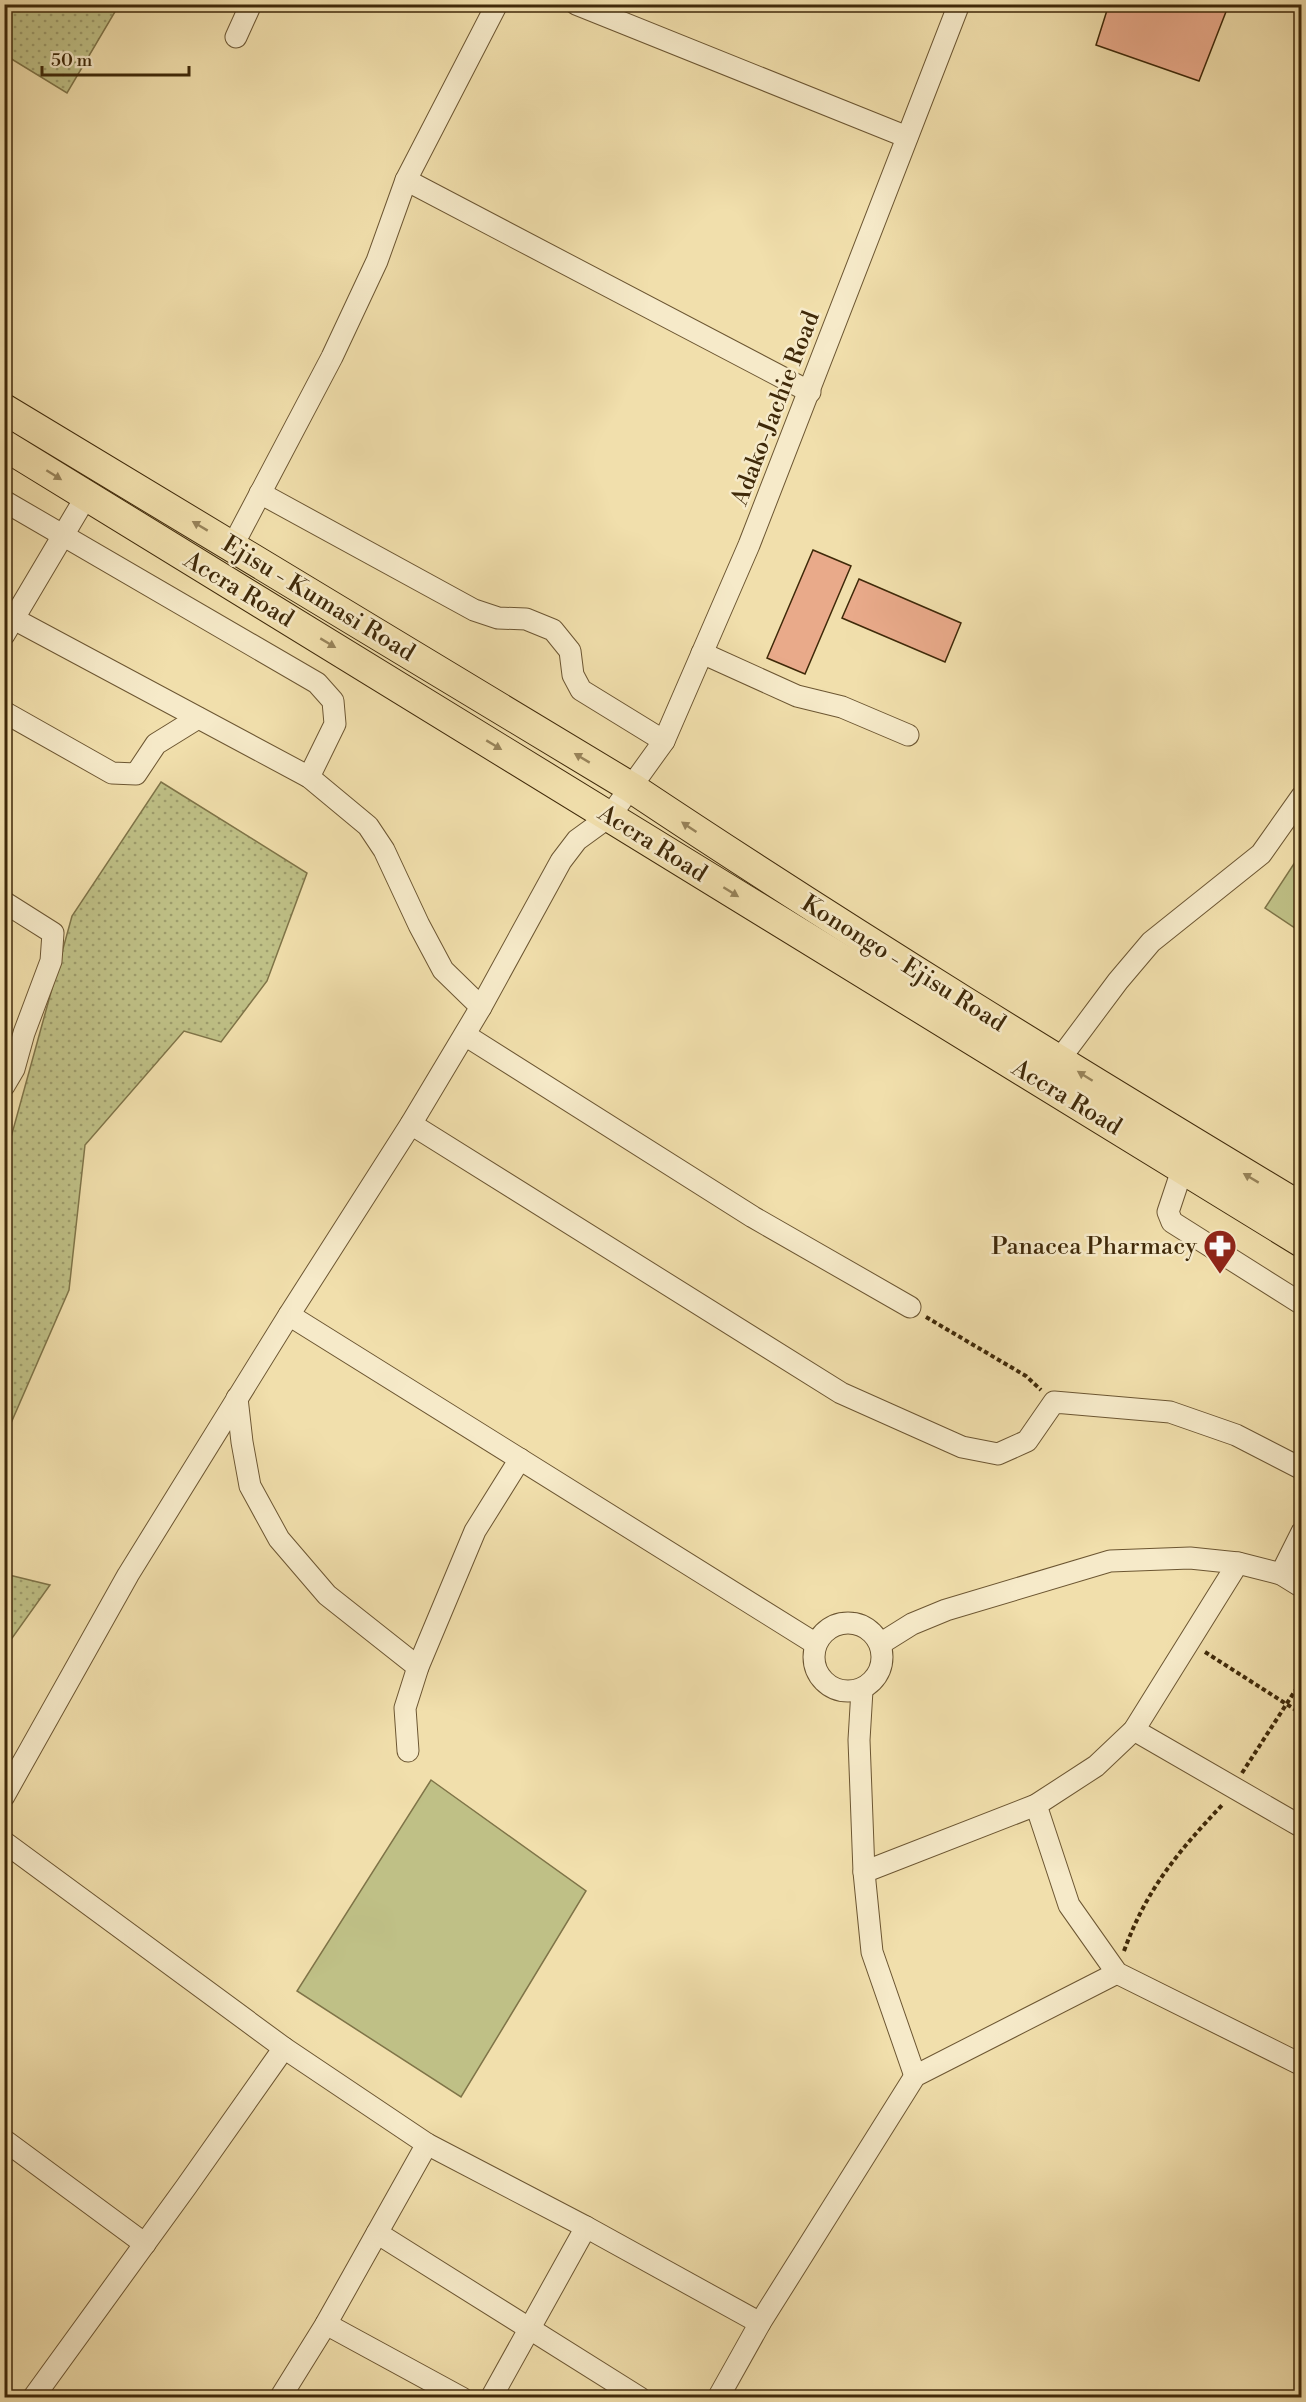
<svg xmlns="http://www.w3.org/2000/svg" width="1306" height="2402" font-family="'Libre Bodoni',serif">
<defs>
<pattern id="grass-dots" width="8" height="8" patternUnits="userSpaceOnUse" patternTransform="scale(1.5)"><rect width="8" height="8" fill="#bfc086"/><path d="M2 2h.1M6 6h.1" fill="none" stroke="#9d9c6c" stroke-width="1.8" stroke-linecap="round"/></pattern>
</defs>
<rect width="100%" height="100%" fill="#f1dfac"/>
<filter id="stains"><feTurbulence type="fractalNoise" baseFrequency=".00333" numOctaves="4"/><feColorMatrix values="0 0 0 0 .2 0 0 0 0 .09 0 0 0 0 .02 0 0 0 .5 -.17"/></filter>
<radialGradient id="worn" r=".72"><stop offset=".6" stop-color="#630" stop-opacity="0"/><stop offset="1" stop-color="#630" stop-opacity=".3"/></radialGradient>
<!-- grass -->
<g fill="url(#grass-dots)" stroke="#7f7448" stroke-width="1.5">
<path d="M4 5 5 4 119 5 67 93 5 55Z"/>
<path d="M161 782 307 873 267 981 221 1042 184 1031 85 1145 69 1290 11 1423 5 1429 4 1148 10 1141 72 916Z"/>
<path d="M5 1574 50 1585 5 1648 4 1574Z"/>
</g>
<!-- garden -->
<g fill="#bfc086" stroke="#7f7448" stroke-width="1.5">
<path d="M1301 853V932L1265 908Z"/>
<path d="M431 1780 586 1891 461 2097 297 1991Z"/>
</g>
<!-- building -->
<g fill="#e9aa8a" stroke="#3f2909" stroke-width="1.5">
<path d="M1109 4H1229L1199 81 1096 45Z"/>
<path d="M813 550 851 566 805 674 767 658Z"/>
<path d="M859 579 961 623 945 662 842 618Z"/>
</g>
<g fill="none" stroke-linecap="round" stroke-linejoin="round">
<!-- minor casing -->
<g stroke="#6c5632" stroke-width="23">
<g id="minor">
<path d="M576 4 907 137"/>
<path d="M236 37 251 4"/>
<path d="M406 180 810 392"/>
<path d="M260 493 474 610 498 618 526 619 553 630 570 651 573 675 581 690 664 741"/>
<path d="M4 501 317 683 333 701 335 724 309 777"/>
<path d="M233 545 332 357 377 261 406 180 497 4"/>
<path d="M14 619 309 777 368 826 384 850 419 925 443 970 481 1007"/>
<path d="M4 635 87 495"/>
<path d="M702 653 797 696 842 707 908 735"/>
<path d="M4 712 112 773 136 774 156 744 198 718"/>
<path d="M4 902 53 933 51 961 24 1033 14 1069 4 1086"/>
<path d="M465 1035 753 1217 910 1307"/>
<path d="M1059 1060 1118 981 1151 942 1261 854 1302 796"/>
<path d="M411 1124 841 1393 962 1447 998 1454 1027 1441 1054 1402 1170 1412 1236 1435 1302 1469"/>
<path d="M1183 1167 1168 1212 1172 1222 1302 1304"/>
<path d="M289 1315 816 1644"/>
<path d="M237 1398 242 1442 250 1486 279 1539 327 1595 418 1667"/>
<path d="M1281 1574 1302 1532"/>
<circle cx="848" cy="1657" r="34"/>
<path d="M880 1644 912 1624 946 1610 1110 1561 1190 1558 1238 1563 1281 1574 1302 1587"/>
<path d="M862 1690 859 1740 864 1872 872 1952 915 2076"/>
<path d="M1134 1730 1302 1827"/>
<path d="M408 1751 405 1708 418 1667 475 1531 520 1459"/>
<path d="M4 1796 128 1575 289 1315 411 1124 481 1007 561 861 577 840 610 816 664 741 749 545 959 4"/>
<path d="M1036 1805 1069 1905 1117 1973 1302 2065"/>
<path d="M4 1842 284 2048 427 2144 586 2227 760 2323"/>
<path d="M864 1872 1036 1805 1096 1766 1134 1730 1238 1563"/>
<path d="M4 2140 145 2244"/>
<path d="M377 2233 640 2398"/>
<path d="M326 2324 462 2398"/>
<path d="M33 2398 186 2187 284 2048"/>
<path d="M280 2398 326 2324 427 2144"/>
<path d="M491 2398 586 2227"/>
<path d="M718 2398 760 2323 915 2076 1117 1973"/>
</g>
</g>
<!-- highway casing -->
<g stroke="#3f2909" stroke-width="32">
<g id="highway">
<path d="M4 409 632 788C851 934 1076 1072 1302 1208"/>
<path d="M4 445 1302 1242"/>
</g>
</g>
<!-- path -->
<g stroke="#3f2909" stroke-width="4" stroke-dasharray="4.5 3" stroke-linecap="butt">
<path d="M926 1317 1026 1376 1041 1390"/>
<path d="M1205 1652 1302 1714"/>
<path d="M1242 1773 1302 1680"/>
<path d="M1124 1951C1147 1888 1178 1852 1223 1804"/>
</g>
<!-- minor -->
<use href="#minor" stroke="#f6eac9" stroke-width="21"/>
<!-- highway -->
<use href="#highway" stroke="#f1dfac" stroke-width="30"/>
</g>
<!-- one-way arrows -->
<defs><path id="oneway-solid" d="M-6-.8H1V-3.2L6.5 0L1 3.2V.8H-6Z" transform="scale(1.5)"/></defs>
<g fill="#98845a">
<use href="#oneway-solid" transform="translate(54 475) rotate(32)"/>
<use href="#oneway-solid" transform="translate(200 526) rotate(-149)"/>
<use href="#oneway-solid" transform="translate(328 643) rotate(31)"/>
<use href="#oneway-solid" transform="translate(494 745) rotate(31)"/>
<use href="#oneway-solid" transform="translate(582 758) rotate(-149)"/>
<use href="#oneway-solid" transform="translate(689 827) rotate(-146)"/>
<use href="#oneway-solid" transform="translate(731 892) rotate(32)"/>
<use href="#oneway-solid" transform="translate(1085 1076) rotate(-148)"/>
<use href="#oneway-solid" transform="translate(1251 1178) rotate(-149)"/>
</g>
<!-- icons -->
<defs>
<g id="pharmacy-pin" transform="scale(1.725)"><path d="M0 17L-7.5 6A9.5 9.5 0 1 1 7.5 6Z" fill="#8f2418" stroke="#f6eac9"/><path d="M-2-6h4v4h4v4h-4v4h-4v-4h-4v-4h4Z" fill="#fff"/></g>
</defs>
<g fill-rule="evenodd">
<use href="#pharmacy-pin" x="1220" y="1246"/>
</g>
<g text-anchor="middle" stroke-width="5" stroke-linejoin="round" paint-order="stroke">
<!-- street labels -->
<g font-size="24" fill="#3f2909" stroke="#f6eac9">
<text transform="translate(775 408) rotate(-69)" y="8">Adako-Jachie Road</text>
<text transform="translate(239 589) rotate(31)" y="8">Accra Road</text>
<text transform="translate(319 598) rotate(31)" y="8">Ejisu - Kumasi Road</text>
<text transform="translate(653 843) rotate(32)" y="8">Accra Road</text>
<text transform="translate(904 963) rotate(32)" y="8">Konongo - Ejisu Road</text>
<text transform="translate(1067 1097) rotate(31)" y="8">Accra Road</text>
</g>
<!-- poi labels -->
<g font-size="24" fill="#3f2909" stroke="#f6eac9" text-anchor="end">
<text x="1197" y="1254">Panacea Pharmacy</text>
</g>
</g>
<!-- margin -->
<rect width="1306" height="2402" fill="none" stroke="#f1dfac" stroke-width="24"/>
<rect x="6" y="6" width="1294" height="2390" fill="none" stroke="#3f2909" stroke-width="3"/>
<rect x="12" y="12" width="1282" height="2378" fill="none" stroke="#3f2909" stroke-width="1.5"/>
<!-- scale -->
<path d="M42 66v9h147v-9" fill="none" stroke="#3f2909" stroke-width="3"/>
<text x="51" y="66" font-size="18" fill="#3f2909" stroke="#f6eac9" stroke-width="4.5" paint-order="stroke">50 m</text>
<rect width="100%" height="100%" filter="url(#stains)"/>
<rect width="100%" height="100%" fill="url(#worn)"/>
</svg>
